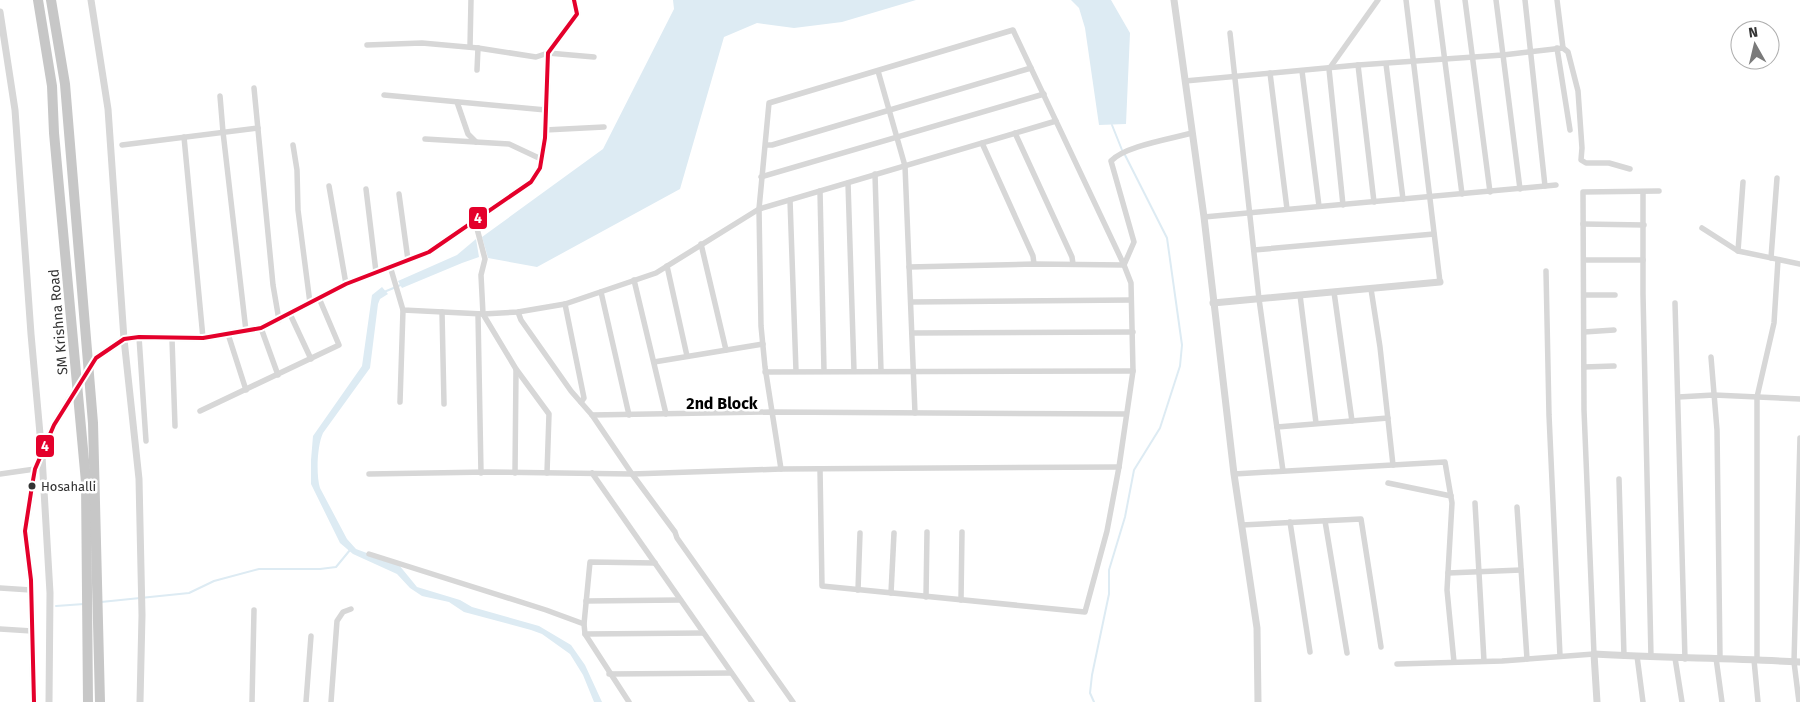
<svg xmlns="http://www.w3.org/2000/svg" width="1800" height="702" font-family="'Fira Sans',sans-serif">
<rect width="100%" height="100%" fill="#fff"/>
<!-- water -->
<g fill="#ddebf3">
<path d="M673 0H916L842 22 794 28 757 23 724 37 680 189 537 267 488 258 482 237 603 149 674 9Z"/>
<path d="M1071 0H1111L1130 33 1126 124 1099 125 1085 28 1079 8Z"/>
<path d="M476 239 479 257 462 263 402 288 398 281 457 255Z"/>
<path d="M382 287 388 294 380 299 378 304 370 368 323 433C317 446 316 475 320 488L347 539 356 549 399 565 417 587 460 600 472 607 539 626 571 645 585 665 602 702H594L583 675 570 654 542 634 531 630 464 612 449 602 422 596 410 588 397 574 353 554 340 543 311 484V460L313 436 362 366 372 295Z"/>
</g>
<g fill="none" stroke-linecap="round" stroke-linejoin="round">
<!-- stream -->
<g stroke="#ddebf3" stroke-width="2">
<path d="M1112 125 1122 150"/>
<path d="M384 292 403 284"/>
<path d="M101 602 189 593 214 581 259 569H320L336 567 350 550"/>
<path d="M56 606 84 604"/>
<path d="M1094 702 1090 693 1092 675 1109 594V570L1125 517 1134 470 1160 428 1180 366 1182 345 1167 238 1125 155"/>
</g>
<!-- tertiary-tunnel -->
<path stroke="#d6d6d6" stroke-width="7" stroke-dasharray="7 3.5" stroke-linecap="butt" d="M68 402 96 358"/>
<!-- minor -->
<g stroke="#d7d7d7" stroke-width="5.5">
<path d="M1406 0 1440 282"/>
<path d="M1437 0 1462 194"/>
<path d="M1465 0 1490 192"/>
<path d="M1496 0 1520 189"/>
<path d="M1525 0 1545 186"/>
<path d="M1557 0 1563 48 1568 52 1578 91 1582 148 1581 160 1586 163H1609L1630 169"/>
<path d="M1230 33 1259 299 1283 471"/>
<path d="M367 45 422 43 478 48 536 57 548 53 594 57"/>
<path d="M470 47 471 0"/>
<path d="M1557 48 1570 130"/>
<path d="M1386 64 1403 199"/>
<path d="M1358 65 1374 202"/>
<path d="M477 70 478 48"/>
<path d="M878 71 905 166 915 413"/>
<path d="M1302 71 1319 206"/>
<path d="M1270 73 1287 209"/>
<path d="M1185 81 1358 65 1503 55 1563 48"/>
<path d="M254 88 273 285 279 320"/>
<path d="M384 95 546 110"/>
<path d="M220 96 223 132 246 331"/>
<path d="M457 102 468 134 476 142"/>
<path d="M545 130 604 127"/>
<path d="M1015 133 1072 257 1073 264"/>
<path d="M184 137 203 338"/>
<path d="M425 139 509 144 541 159"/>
<path d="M982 143 1033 256 1034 264"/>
<path d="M122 145 258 128"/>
<path d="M293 145 297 170 298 210 310 303"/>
<path d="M766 145H772L1031 68"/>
<path d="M875 174 881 371"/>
<path d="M761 177 1044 94"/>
<path d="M848 183 854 371"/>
<path d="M329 186 346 284"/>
<path d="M366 189 376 272"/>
<path d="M820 191 824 371"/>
<path d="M1643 192V294L1651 657"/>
<path d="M399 194 408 260"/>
<path d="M790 200 796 371"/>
<path d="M1343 205 1329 69 1378 0"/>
<path d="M1204 217 1556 185"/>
<path d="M475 221 485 259 481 275 483 314 516 369 549 414 547 473"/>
<path d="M1583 224 1644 225"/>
<path d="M1702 228 1738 251 1800 264"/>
<path d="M701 244 726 350"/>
<path d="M1254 250 1434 234"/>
<path d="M1738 251 1743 182"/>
<path d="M1771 258 1777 178"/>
<path d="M1584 260H1643"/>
<path d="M390 266 403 310 483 314 518 312 565 304 656 273 759 209 1056 121"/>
<path d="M667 266 687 356"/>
<path d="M909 267 1034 264 1124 265 1134 242 1111 161C1125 146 1171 139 1192 133"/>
<path d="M1546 271 1549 415 1560 656"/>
<path d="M634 280 666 414"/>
<path d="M1371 289 1380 347 1393 465"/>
<path d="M601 292 629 415"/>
<path d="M1334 292 1352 421"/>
<path d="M1300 295 1316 423"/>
<path d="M1584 295H1615"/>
<path d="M911 302 1131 300"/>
<path d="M1675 303 1685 659"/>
<path d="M565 304 584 398 581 402"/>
<path d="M442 312 444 404"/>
<path d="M518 312 521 320 571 391 592 415 632 474 675 532 677 538 793 702"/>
<path d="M290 314 311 359"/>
<path d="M478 314 481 473"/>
<path d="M261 328 278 375"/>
<path d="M1584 332 1614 330"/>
<path d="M912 333 1133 332"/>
<path d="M228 334 246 390"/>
<path d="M139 337 146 441"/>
<path d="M172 339 175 426"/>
<path d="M1711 357 1717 430 1720 658"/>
<path d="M654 362 763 344"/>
<path d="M1584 367 1614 366"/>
<path d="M765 372 1133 371"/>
<path d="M1678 397 1714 395 1800 399"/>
<path d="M400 402 403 310"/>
<path d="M200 411 339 345 319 298"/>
<path d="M592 415 771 412 1126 414"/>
<path d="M1277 427 1388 418"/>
<path d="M781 469 765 367 761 326 759 209 769 103 1013 30 1124 265 1131 283 1133 371 1119 467 1107 531 1085 612 822 586 820 469"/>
<path d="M515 473 516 370"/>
<path d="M592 473 752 702"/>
<path d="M0 474 35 469"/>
<path d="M369 474 488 472 632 474 781 469 1119 467"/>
<path d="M1234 474 1445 462 1452 503 1447 590 1454 662"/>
<path d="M1619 479 1624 656"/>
<path d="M1388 483 1451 496"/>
<path d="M1475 503 1484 661"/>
<path d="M1517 507 1527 659"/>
<path d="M1325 521 1347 653"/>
<path d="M1290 522 1310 652"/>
<path d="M1242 525 1361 519 1381 647"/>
<path d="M369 554 546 610 584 624 585 634 629 702"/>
<path d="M1448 573 1521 570"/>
<path d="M0 588 31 590"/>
<path d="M858 590 860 533"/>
<path d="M891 593 894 533"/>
<path d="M926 597 927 532"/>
<path d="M961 600 962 532"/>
<path d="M586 601 680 600"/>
<path d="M584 624 590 562 655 563"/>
<path d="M0 629 32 631"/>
<path d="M585 634 703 633"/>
<path d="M1637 656 1643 702"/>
<path d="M1675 658 1682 702"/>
<path d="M1716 658 1722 702"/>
<path d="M1754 660 1758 702"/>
<path d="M1757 660V397L1774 323 1778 260"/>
<path d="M1397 664 1502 661 1594 654 1584 410 1583 192 1659 191"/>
<path d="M609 674 731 673"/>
<path d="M252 702 254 610"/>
<path d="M306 702 311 636"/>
<path d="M331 702 337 621 343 612 351 609"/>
<path d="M1799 702 1794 662 1800 438"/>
</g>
<!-- tertiary -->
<g stroke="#d7d7d7" stroke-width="7">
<path d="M91 0 108 109 124 339 139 479 142 615 140 702"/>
<path d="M1174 0 1204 217 1234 474 1257 628 1258 702"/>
<path d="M0 12 15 110 31 334 42 456 50 593 49 702"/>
<path d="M1213 303 1440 282"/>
<path d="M96 358 124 339 139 337 203 338 261 328 346 284 429 252 531 182 540 168 545 138 548 53 577 14 574 0"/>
<path d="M34 702 31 580 25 531 35 469 54 425 68 402"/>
<path d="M1597 702 1594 654C1663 658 1731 658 1800 662"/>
</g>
<!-- trunk -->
<g stroke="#c7c7c7" stroke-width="10">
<path d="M38 0 52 86 54 133 86 482 88 702"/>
<path d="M51 0 65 84 93 423 100 702"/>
</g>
<!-- bus-1 casing -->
<g stroke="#fff" stroke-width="8">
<path id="bus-1" d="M34 702 31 580 25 531 32 486 35 469 54 425 96 358 124 339 139 337 203 338 261 328 346 284 429 252 531 182 540 168 545 138 548 53 577 14 574 0"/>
</g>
<!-- bus-1 -->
<use href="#bus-1" stroke="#e4002b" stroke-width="4"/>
</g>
<!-- markers -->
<circle fill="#333" stroke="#fff" stroke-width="2" cx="32" cy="486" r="4.5"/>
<g text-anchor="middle" stroke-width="5" stroke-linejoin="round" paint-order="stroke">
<!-- bus labels -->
<g font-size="13" fill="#333" stroke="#fff" text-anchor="start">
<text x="41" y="491">Hosahalli</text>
</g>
<!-- street labels -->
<g font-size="14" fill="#333" stroke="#fff">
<text transform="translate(58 322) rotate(-95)" y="5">SM Krishna Road</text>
</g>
<!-- quarter labels -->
<g font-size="16" font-weight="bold" fill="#000" stroke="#fff">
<text x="722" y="409">2nd Block</text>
</g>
</g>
<g stroke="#fff" stroke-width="2">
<rect x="468" y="206" width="20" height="24" rx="5" fill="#e4002b"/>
<rect x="35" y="434" width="20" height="24" rx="5" fill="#e4002b"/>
</g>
<g font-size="14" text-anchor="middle" font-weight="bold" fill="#fff">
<text x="478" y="223">4</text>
<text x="45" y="451">4</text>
</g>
<!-- north arrow -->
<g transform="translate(1755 45) rotate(352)"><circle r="24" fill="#ffffff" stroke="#adadad"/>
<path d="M0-4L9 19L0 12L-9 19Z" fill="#7a7a7a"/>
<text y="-8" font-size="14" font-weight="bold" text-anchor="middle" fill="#333333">N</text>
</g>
</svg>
